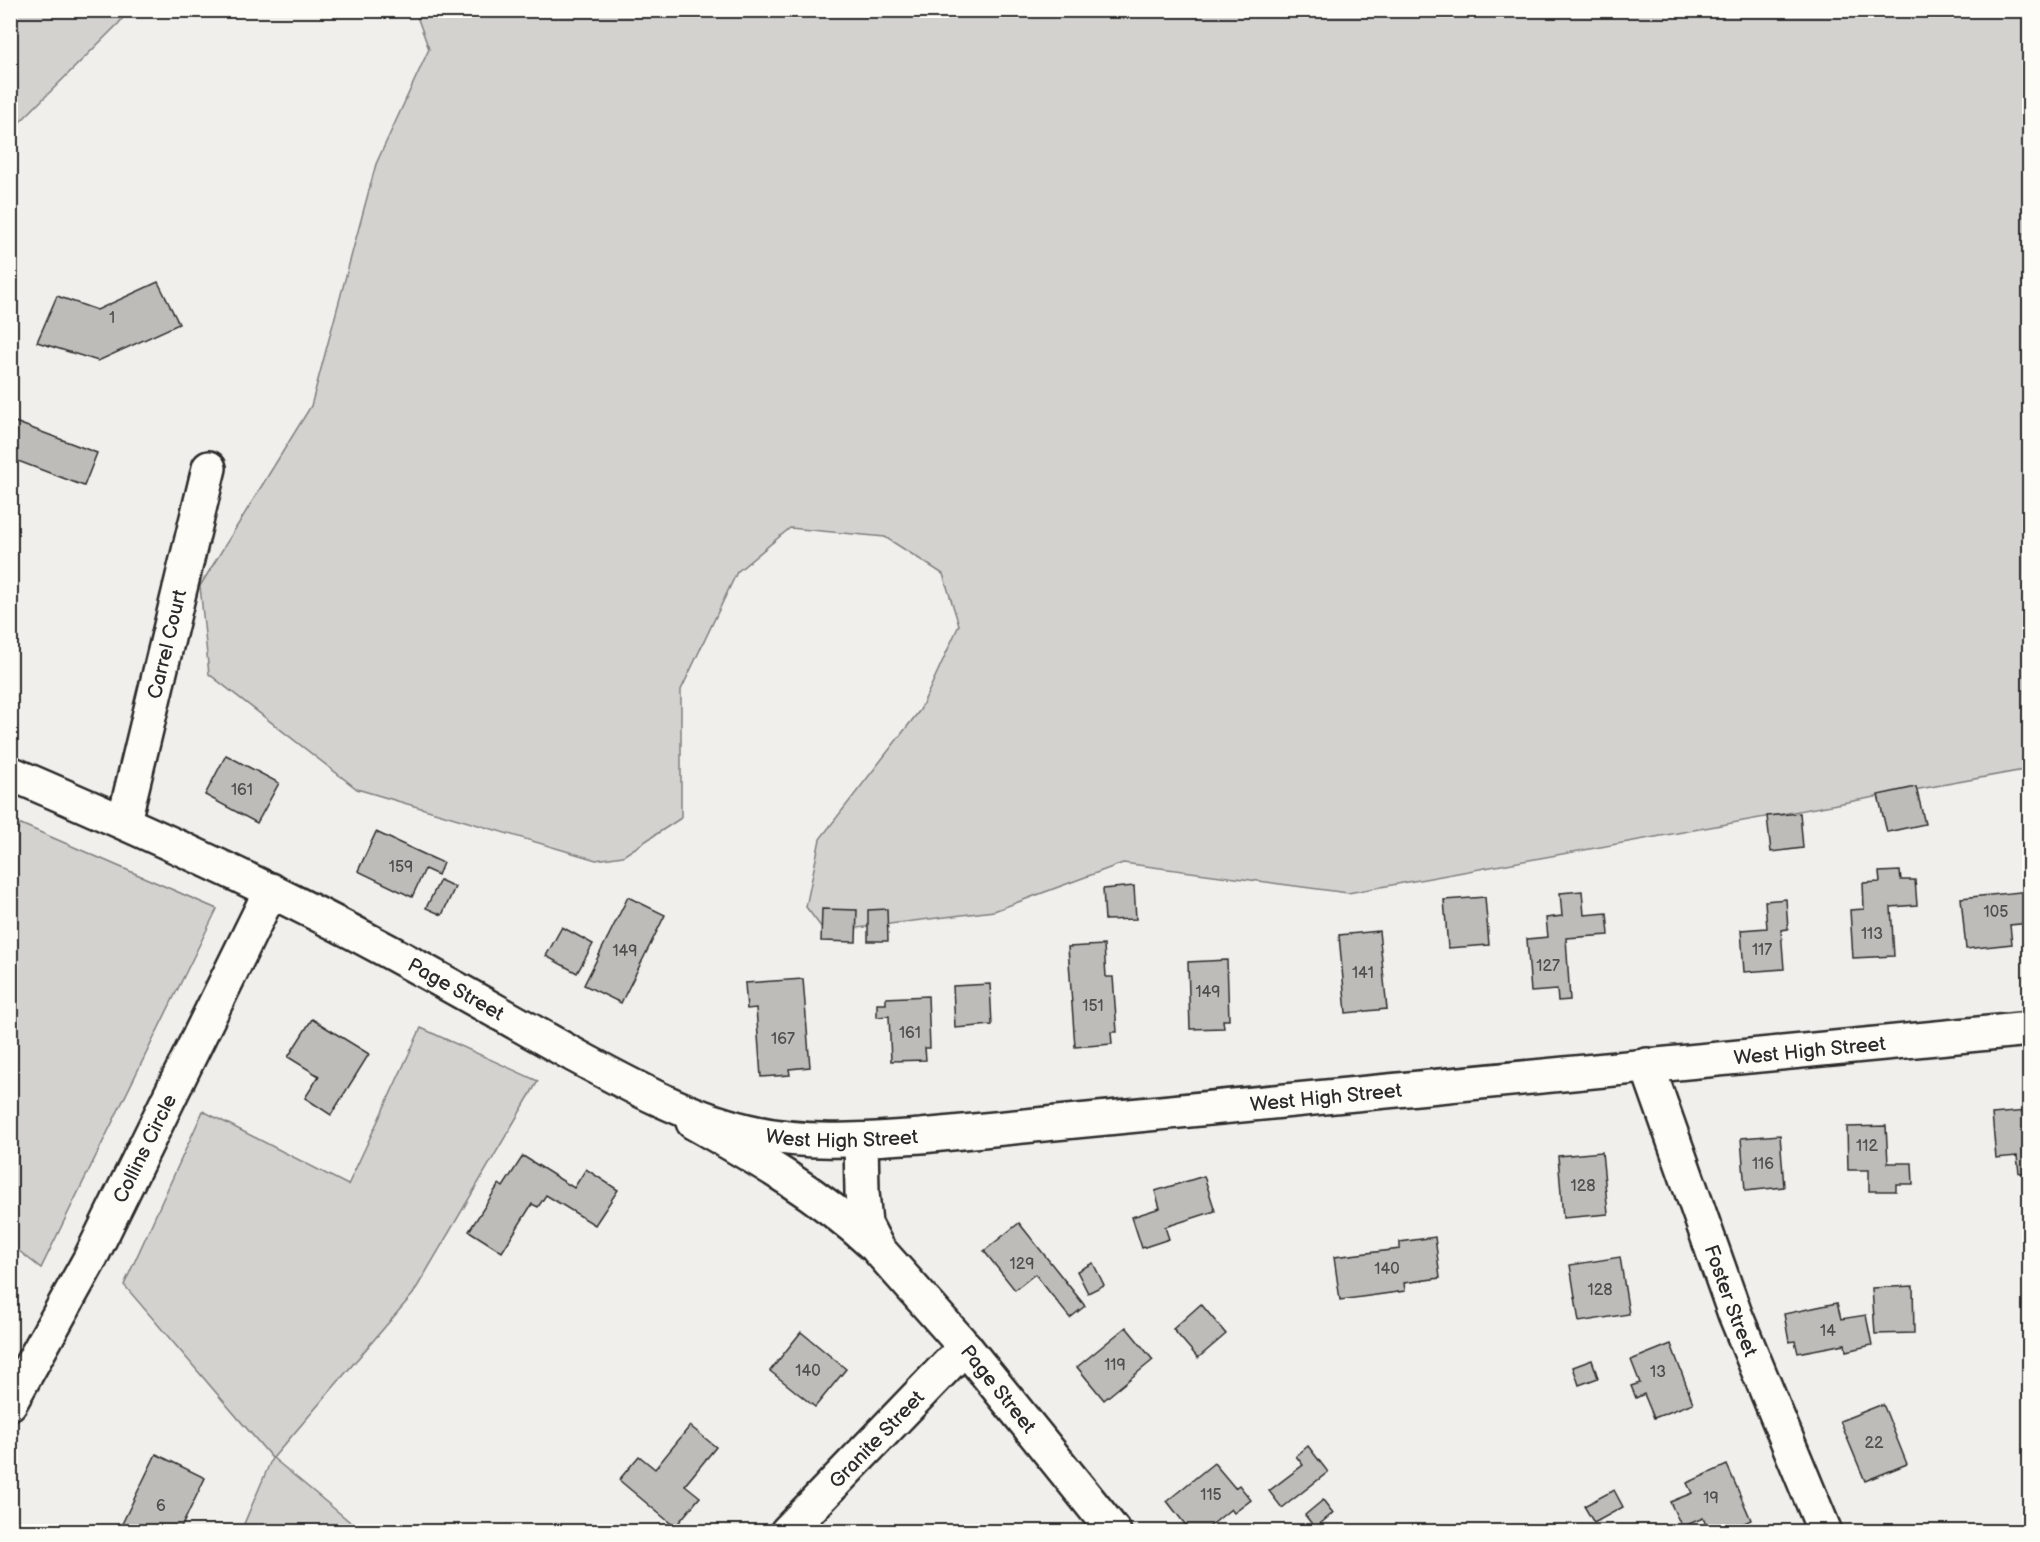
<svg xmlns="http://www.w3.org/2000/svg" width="2040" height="1542" font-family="'Balsamiq Sans',sans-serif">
<rect width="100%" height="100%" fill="#f0efeb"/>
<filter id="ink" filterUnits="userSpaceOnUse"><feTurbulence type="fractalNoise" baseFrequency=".0167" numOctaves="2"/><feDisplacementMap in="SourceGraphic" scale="12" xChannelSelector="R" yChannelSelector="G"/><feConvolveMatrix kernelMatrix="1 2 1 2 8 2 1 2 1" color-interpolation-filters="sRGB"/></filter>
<g filter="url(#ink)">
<!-- green -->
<g fill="#d3d2cf" stroke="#7f7e7d" stroke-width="1.5">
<path d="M11 10 128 11 119 23 11 131Z"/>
<path d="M415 11H2029L2030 581 2024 590 2026 622 2030 626 2029 769 1348 893 1123 863 994 911 825 932 806 907 820 839 920 710 959 625 943 574 885 537 790 528 737 572 681 690V818L623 856 596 860 357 789 209 674 200 586 311 406 376 164 429 49Z"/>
<path d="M21 824 217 909 41 1268 10 1244V844Z"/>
<path d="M421 1028 538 1081 413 1294 273 1458 361 1531H241L272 1458 124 1285 203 1111 348 1185Z"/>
</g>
<!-- building -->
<g fill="#bdbcb8" stroke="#2b2b2b" stroke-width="1.5">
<path d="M158 282 179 324 98 361 37 342 57 296 97 310Z"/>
<path d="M10 420 97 453 84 486 10 458Z"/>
<path d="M226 755 279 783 257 823 205 795Z"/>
<path d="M1916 787 1925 824 1887 832 1878 795Z"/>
<path d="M1800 813 1803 848 1771 852 1767 816Z"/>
<path d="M376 832 443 863 438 875 425 869 412 897 358 871Z"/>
<path d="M1900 871 1901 880H1915L1917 905 1891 907 1894 956 1853 958 1850 910 1864 909 1863 883 1880 882 1879 872Z"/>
<path d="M440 880 455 887 442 915 426 908Z"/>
<path d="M1134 886 1136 919 1105 920 1103 889Z"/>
<path d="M1582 891 1584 915 1607 913 1609 935 1566 938 1570 1000 1558 1001 1557 990 1531 992 1527 939 1548 937 1546 918 1562 916 1560 893Z"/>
<path d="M2030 891V923L2010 925 2012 944 1966 949 1961 898Z"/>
<path d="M628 897 665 915 621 1003 584 985Z"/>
<path d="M1485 897 1489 945 1448 948 1444 900Z"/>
<path d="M1786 899 1788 929 1781 930 1784 969 1744 972 1741 930 1767 928 1765 901Z"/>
<path d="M822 909 857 910 856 942 821 941Z"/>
<path d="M887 909 888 941H868V910Z"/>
<path d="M562 927 593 944 577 973 546 956Z"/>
<path d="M1379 931 1387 1009 1346 1013 1339 935Z"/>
<path d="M1104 945 1106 977H1113L1117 1032H1111L1112 1044 1075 1047 1068 947Z"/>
<path d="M1227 960 1229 1020H1223L1224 1028 1190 1029 1188 962Z"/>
<path d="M803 979 810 1067 789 1069 790 1075 761 1077 756 1008 747 1009 745 983Z"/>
<path d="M990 984 992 1025 955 1028 953 986Z"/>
<path d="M928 996 930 1048H925L926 1060 891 1061 889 1016 877 1017V1004H886V998Z"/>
<path d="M312 1019 369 1054 331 1115 305 1098 319 1076 288 1057Z"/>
<path d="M2027 1111 2030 1172 2019 1173 2017 1156 1996 1158 1992 1114Z"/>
<path d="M1886 1126 1888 1163H1912L1913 1184H1896V1191H1869V1170H1848L1847 1127Z"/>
<path d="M1780 1135 1784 1187 1745 1191 1741 1138Z"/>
<path d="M1602 1152 1608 1214 1563 1218 1558 1156Z"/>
<path d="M523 1156 574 1188 586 1169 618 1190 595 1225 546 1195 538 1207 532 1204 502 1252 469 1231 499 1184 503 1187Z"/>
<path d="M1204 1176 1215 1211 1165 1227 1169 1239 1142 1248 1132 1217 1160 1208 1155 1191Z"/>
<path d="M1019 1223 1085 1306 1070 1318 1035 1274 1015 1290 984 1251Z"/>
<path d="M1435 1237 1440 1278 1404 1283 1405 1291 1340 1300 1334 1257 1400 1249V1242Z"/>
<path d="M1620 1257 1629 1314 1579 1322 1570 1265Z"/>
<path d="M1093 1263 1104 1285 1088 1293 1077 1271Z"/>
<path d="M1913 1286 1914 1333 1875 1334 1872 1288Z"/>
<path d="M1837 1303 1841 1319 1866 1315 1872 1345 1846 1351 1845 1344 1798 1353 1795 1341 1789 1342 1784 1314Z"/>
<path d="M1201 1304 1226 1334 1198 1358 1173 1329Z"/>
<path d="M1126 1327 1153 1360 1104 1400 1077 1367Z"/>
<path d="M801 1332 846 1369 815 1407 770 1371Z"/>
<path d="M1671 1344 1693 1403 1654 1418 1644 1394 1636 1398 1631 1386 1640 1383 1631 1360Z"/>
<path d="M1592 1360 1598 1378 1579 1385 1573 1367Z"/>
<path d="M1883 1404 1907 1464 1865 1481 1840 1421Z"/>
<path d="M690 1426 716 1447 685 1485 700 1497 675 1527 619 1480 639 1456 655 1469Z"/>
<path d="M1308 1446 1328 1472 1282 1508 1269 1491 1303 1465 1296 1456Z"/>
<path d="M156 1454 205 1478 179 1532H118Z"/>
<path d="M1214 1463 1235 1488 1239 1485 1251 1500 1234 1513 1231 1509 1203 1532H1191L1167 1501Z"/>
<path d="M1727 1465 1751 1520 1725 1532H1709L1703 1518 1682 1527 1670 1502 1692 1493 1687 1483Z"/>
<path d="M1614 1490 1623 1507 1594 1523 1584 1506Z"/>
<path d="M1323 1500 1333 1513 1315 1528 1305 1515Z"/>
</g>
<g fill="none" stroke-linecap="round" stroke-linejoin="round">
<!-- minor casing -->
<g stroke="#2b2b2b" stroke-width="38">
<g id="minor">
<path id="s1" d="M124 821 209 468"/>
<path id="s2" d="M1647 1065 1735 1314 1825 1532"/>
<path d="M693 1122C757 1158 819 1194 873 1244"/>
<path id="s3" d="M861 1140 862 1192 865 1224 878 1249 965 1347 1114 1532"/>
<path id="s4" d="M10 1403 90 1259 271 890"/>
<path id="s5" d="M787 1532 965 1347"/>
</g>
</g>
<!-- major casing -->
<g stroke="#2b2b2b" stroke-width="38">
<g id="major">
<path id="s6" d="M10 773C138 828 264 884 386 950 449 984 511 1020 574 1055 629 1085 686 1116 747 1131 805 1145 863 1140 921 1136L2030 1029"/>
</g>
</g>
<!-- minor -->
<use href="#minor" stroke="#fdfcf7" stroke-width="33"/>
<!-- major -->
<use href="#major" stroke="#fdfcf7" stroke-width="33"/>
</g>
</g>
<g text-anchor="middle" stroke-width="4.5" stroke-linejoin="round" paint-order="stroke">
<!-- number labels -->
<g font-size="16" fill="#504f4e">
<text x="112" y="323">1</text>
<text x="242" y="795">161</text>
<text x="401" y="872">159</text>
<text x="1996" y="917">105</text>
<text x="1872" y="939">113</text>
<text x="1762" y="955">117</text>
<text x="625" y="956">149</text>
<text x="1548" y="971">127</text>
<text x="1363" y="978">141</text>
<text x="1208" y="997">149</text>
<text x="1093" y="1011">151</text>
<text x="910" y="1038">161</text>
<text x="783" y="1044">167</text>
<text x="1867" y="1151">112</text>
<text x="1763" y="1169">116</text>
<text x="1583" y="1191">128</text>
<text x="1022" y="1269">129</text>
<text x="1387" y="1274">140</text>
<text x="1600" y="1295">128</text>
<text x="1828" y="1336">14</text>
<text x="1115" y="1370">119</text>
<text x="808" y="1376">140</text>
<text x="1658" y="1377">13</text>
<text x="1874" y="1448">22</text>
<text x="1211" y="1500">115</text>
<text x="1711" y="1503">19</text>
<text x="161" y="1511">6</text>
</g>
<!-- street labels -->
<g font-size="20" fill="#2b2b2b" stroke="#fdfcf7">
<text dy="7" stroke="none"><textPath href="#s1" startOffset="182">Carrel Court</textPath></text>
<text dy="7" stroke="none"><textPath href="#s6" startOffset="496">Page Street</textPath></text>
<text dy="7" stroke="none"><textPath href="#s6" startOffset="1888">West High Street</textPath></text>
<text dy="7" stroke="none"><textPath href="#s6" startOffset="1402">West High Street</textPath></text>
<text dy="7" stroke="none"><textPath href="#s6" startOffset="916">West High Street</textPath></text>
<text dy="7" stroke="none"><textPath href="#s4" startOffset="288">Collins Circle</textPath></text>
<text dy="7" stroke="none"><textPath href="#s2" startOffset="250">Foster Street</textPath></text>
<text dy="7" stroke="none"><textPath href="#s3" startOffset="297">Page Street</textPath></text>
<text dy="7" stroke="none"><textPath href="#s5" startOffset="129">Granite Street</textPath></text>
</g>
</g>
<!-- margin -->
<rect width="2040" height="1542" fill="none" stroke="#fdfcf7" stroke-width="36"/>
<rect x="18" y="18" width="2004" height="1506" fill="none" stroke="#2b2b2b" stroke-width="2" filter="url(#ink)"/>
</svg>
